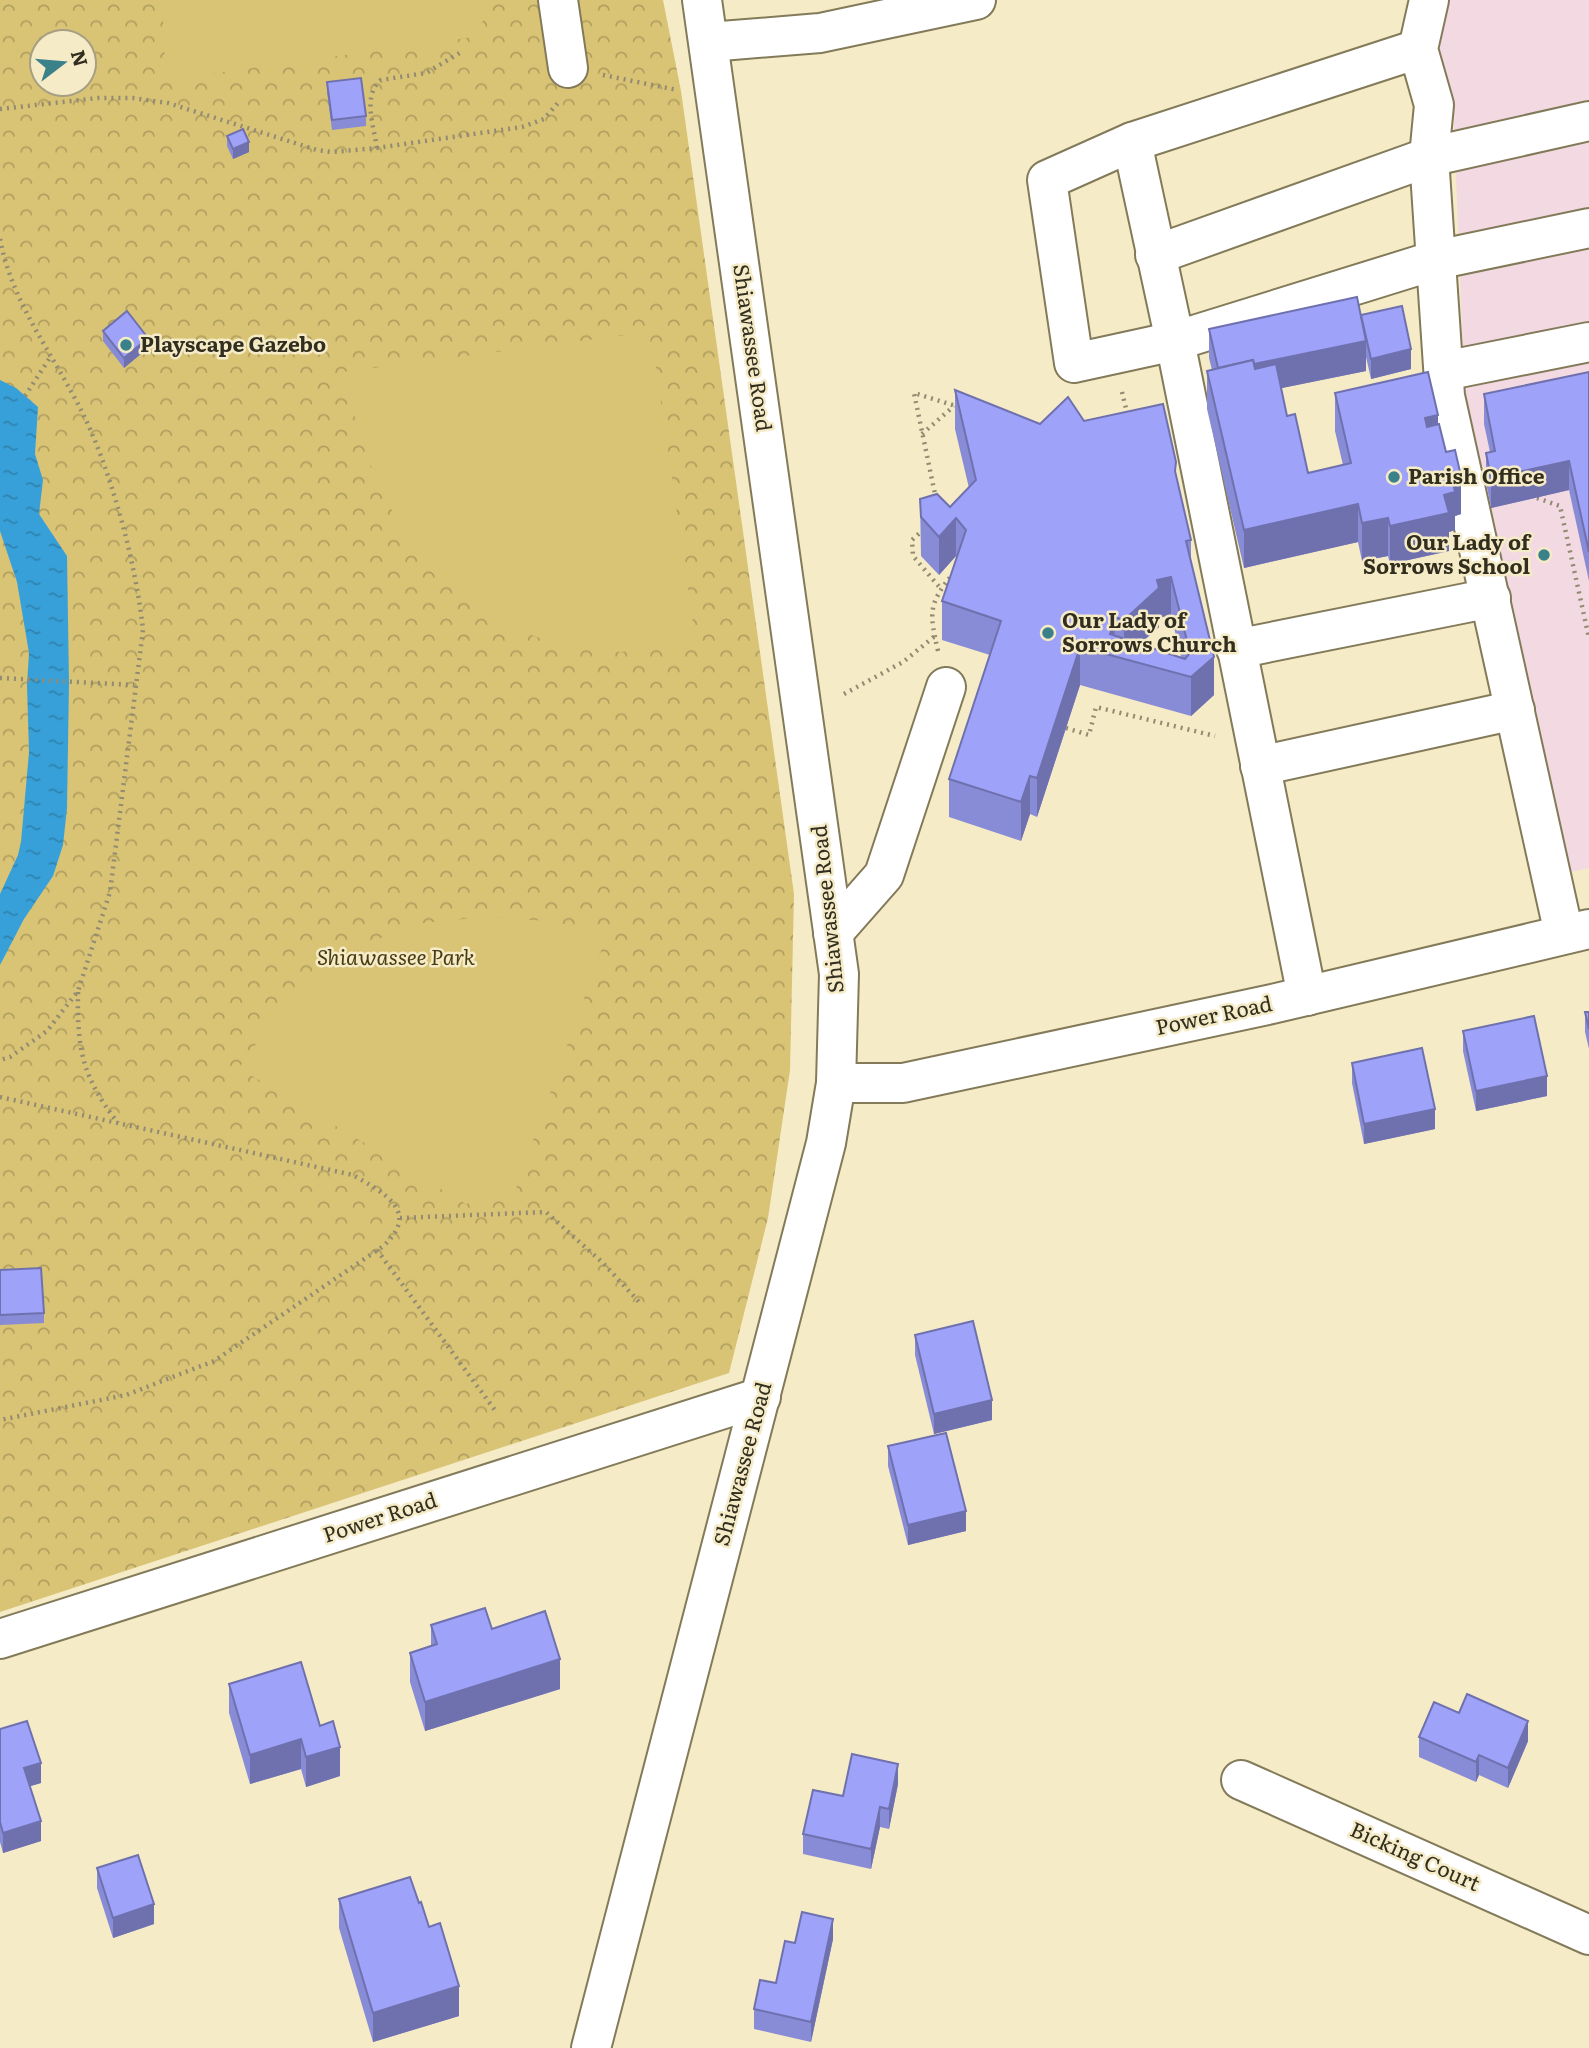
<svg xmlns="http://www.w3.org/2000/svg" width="1589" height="2048" font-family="Literata,serif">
<defs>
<pattern id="park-crowns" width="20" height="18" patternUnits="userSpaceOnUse" patternTransform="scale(1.75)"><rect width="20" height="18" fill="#d9c375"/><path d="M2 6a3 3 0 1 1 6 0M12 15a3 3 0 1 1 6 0" fill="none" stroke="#b19f5f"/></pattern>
<pattern id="water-ripples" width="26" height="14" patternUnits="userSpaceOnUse" patternTransform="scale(1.75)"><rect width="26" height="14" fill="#37a0d8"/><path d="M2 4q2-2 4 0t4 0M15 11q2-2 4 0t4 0" fill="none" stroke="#2f83af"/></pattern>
</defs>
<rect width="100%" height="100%" fill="#f5ebc7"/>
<!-- education -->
<path fill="#f2d9e2" d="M1449 0H1589V868L1566 873 1465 404 1453 101 1437 51Z"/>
<!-- park -->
<path fill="url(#park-crowns)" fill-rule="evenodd" d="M0 0H663L681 91 794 894 790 1070 768 1218 729 1373 0 1612ZM42 42H84V84H42Z"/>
<!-- pitch -->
<g fill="#d9c375">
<path d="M162 0H481L484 19 473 37 166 80Z"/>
<path d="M627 335 654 354 696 644C668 648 640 652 612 652 510 650 418 574 378 483 362 447 353 409 342 372Z"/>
<path d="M485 917 549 921 607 934 515 1191 466 1204 239 1068 274 1019 323 975 364 944 423 923Z"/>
</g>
<!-- water -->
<path fill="url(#water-ripples)" d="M0 380 16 388 38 407 35 454 43 480 39 514 67 556 69 683 67 808 63 845 53 876 24 919 0 965V894L18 855 21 842 29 752 27 685 29 653 17 582 0 531Z"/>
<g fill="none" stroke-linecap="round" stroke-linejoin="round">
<!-- minor casing -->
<g stroke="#837a59" stroke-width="42">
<g id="minor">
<path d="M558 0 568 68"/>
<path d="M1429 0 1418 49 1434 105 1429 157 1445 396 1564 934"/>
<path d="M709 42 820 33 976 0"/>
<path d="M1132 142 1047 180 1074 363 1175 341 1436 260 1589 228"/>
<path d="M1155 255 1429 157 1589 121"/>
<path d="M1444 371 1589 342"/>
<path d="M1236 649 1491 598"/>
<path d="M1260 766 1515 710"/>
<path d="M833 933 884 875 946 687"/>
<path d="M1307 996 1175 341 1132 142 1418 49"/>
<path d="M836 1083H903L1272 1004 1589 929"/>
<path d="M0 1639 761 1397"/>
<path d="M1241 1780 1589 1935"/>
<path d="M591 2048 826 1143 836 1083 839 974 702 0"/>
</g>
</g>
<!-- path -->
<g stroke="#928b72" stroke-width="4.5" stroke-dasharray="2 5" stroke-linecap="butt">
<path d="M603 75 677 90"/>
<path d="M0 109 98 98H133L168 103 317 150 332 152 377 148 522 127 544 119 558 103"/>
<path d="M377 148C374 127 362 95 381 80L426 73 463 51"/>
<path d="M0 239C12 302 50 350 79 406 110 465 136 563 143 630L110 892 78 991 47 1031 10 1057 0 1060"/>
<path d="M1122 392 1128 417"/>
<path d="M25 396 51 356"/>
<path d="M922 434 954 406"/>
<path d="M1537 498 1560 506 1589 638"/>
<path d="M936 499 914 393 959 407"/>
<path d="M924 529 912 540 913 556 941 589"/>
<path d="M938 651C929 611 928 605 954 572"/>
<path d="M0 678 134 685"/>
<path d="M844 694 903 662 935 636"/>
<path d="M1066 728 1089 735 1096 707 1215 736"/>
<path d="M78 992C77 1049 82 1077 118 1123"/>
<path d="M0 1097 353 1175C384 1193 422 1212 382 1247L214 1361 126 1395 0 1420"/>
<path d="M400 1218 546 1212 603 1263 641 1304"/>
<path d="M377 1250 497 1413"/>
</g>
<!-- minor -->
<use href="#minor" stroke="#fff" stroke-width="38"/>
</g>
<!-- wall -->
<g fill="#888bd6" fill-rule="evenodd">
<path d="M327 82 366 116V126L332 130 327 92Z"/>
<path d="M227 136 249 152 233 159 227 146Z"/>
<path d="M1361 316 1411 369 1371 379 1366 357V371L1281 388 1287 416 1308 473 1343 465 1335 431V393L1438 424 1461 514 1455 516V530L1449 532V551L1390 564 1388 556 1362 561 1358 542 1244 568 1207 409V371L1212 370 1209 358V329Z"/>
<path d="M103 331 148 348 124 368 103 341Z"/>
<path d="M1589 372V581L1569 490 1491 508 1486 482V453L1490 452 1484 424V394Z"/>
<path d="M955 390 1040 424 1084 421 1176 477 1191 540V561L1214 695 1191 716 1080 685 1037 817 1030 814 1021 841 949 817V779L990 655 942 640V601L957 558 956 556 939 575 921 556 920 499 950 507 969 488 955 429ZM1171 615 1181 657 1140 644 1159 627V618Z"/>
<path d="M1585 1012H1589V1049L1585 1032Z"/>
<path d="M1463 1031 1547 1096 1476 1111 1463 1051Z"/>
<path d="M1352 1063 1435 1129 1364 1144 1352 1083Z"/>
<path d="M0 1270 44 1313V1323L0 1325Z"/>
<path d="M915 1335 992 1420 934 1434 915 1355Z"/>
<path d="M888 1446 966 1531 908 1545 888 1466Z"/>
<path d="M431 1625 492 1629 560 1689 425 1731 410 1682V1653L431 1646Z"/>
<path d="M229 1684 320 1726 340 1776 306 1787 301 1769 250 1784 229 1713Z"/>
<path d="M0 1729 41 1783 30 1786 41 1841 3 1853 0 1842Z"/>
<path d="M1419 1737 1528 1741 1508 1788 1479 1775 1476 1782 1419 1757Z"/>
<path d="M898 1784 889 1829 880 1827 871 1869 803 1854V1834L843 1796Z"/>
<path d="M97 1868 154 1924 113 1938 97 1888Z"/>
<path d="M339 1899 419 1903 429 1927 459 2016 373 2042 339 1928Z"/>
<path d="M833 1939 811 2042 754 2029V2009L776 1983 795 1943Z"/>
</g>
<!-- shaded-wall -->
<g fill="#6f71ae">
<path d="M249 142V152L233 159V149Z"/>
<path d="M148 338V348L124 368V358Z"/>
<path d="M1366 341V371L1219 401V372Z"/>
<path d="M1411 349V369L1371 379V359Z"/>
<path d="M1438 415V454L1425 456V418Z"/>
<path d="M1569 461V490L1491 508V478Z"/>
<path d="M1461 476V514L1455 516V530L1449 532V551L1390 564V526L1444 495 1452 478Z"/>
<path d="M1358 504V542L1244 568V530Z"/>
<path d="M956 518V556L939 575V537Z"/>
<path d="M1388 518V556L1362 561V523Z"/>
<path d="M1171 577V615L1159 618V627L1124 658V620L1157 580Z"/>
<path d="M1115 617 1114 656 1110 634Z"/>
<path d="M1080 647V685L1037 817V778Z"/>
<path d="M1214 657V695L1191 716V677Z"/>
<path d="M1030 776V814L1021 841V802Z"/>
<path d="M1547 1076V1096L1476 1111V1091Z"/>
<path d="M1435 1109V1129L1364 1144V1124Z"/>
<path d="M992 1400V1420L934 1434V1414Z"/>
<path d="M966 1511V1531L908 1545V1525Z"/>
<path d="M560 1659V1689L425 1731V1702Z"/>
<path d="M1528 1721V1741L1508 1788V1768Z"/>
<path d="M301 1739V1769L250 1784V1755Z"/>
<path d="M340 1747V1776L306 1787V1757Z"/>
<path d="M1479 1755V1775L1476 1782V1762Z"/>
<path d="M41 1763V1783L24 1788V1768Z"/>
<path d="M898 1764V1784L889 1829V1809Z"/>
<path d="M880 1807V1827L871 1869V1849Z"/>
<path d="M41 1821V1841L3 1853V1833Z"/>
<path d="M154 1904V1924L113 1938V1918Z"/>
<path d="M833 1919V1939L811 2042V2022Z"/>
<path d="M459 1986V2016L373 2042V2013Z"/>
</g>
<!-- building -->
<g fill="#9ea2f9" stroke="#6f71ae" stroke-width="2" fill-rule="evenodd">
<path d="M361 78 366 116 332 120 327 82Z"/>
<path d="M243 129 249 142 233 149 227 136Z"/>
<path d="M1357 297 1366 341 1254 364 1253 360 1218 368 1209 329Z"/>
<path d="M1402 306 1411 349 1371 359 1361 315Z"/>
<path d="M127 311 148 338 124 358 103 331Z"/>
<path d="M1253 360 1255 369 1276 364 1287 416 1295 414 1308 473 1351 463 1335 393 1428 372 1438 415 1425 418 1427 427 1439 424 1446 452 1455 450 1461 476 1452 478 1455 492 1444 495 1449 513 1390 526 1388 518 1362 523 1358 504 1244 530 1207 371Z"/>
<path d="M1589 372V552L1569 461 1491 478 1486 453 1495 451 1484 394Z"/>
<path d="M955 390 1040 424 1068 397 1084 421 1163 404 1176 462 1175 471 1191 540 1186 541 1214 657 1191 677 1080 647 1037 778 1030 776 1021 802 949 779 1001 621 942 601 966 530 956 518 939 537 921 517 920 499 937 494 950 507 976 480ZM1171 577 1190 653 1185 659 1110 634 1115 617 1124 620 1159 588 1157 580Z"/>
<path d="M1585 1012H1589V1029Z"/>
<path d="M1534 1016 1547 1076 1476 1091 1463 1031Z"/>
<path d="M1422 1048 1435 1109 1364 1124 1352 1063Z"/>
<path d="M41 1268 44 1313 0 1315V1270Z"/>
<path d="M973 1321 992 1400 934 1414 915 1335Z"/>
<path d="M946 1433 966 1511 908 1525 888 1446Z"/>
<path d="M485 1608 492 1629 545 1611 560 1659 425 1702 410 1653 437 1644 431 1625Z"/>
<path d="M301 1662 320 1726 333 1721 340 1747 306 1757 301 1739 250 1755 229 1684Z"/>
<path d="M1467 1694 1528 1721 1508 1768 1479 1755 1476 1762 1419 1737 1434 1702 1459 1713Z"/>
<path d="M27 1721 41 1763 24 1768 41 1821 3 1833 0 1822V1729Z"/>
<path d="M852 1754 898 1764 889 1809 880 1807 871 1849 803 1834 813 1790 843 1796Z"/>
<path d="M138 1855 154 1904 113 1918 97 1868Z"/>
<path d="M410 1877 419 1903 421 1902 429 1927 440 1923 459 1986 373 2013 339 1899Z"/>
<path d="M802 1912 833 1919 811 2022 754 2009 760 1980 776 1983 785 1941 795 1943Z"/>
</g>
<!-- markers -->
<g fill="#3a818a" stroke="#f5ebc7" stroke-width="2.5">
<circle cx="126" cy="345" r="7"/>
<circle cx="1394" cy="477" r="7"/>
<circle cx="1544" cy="555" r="7"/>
<circle cx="1048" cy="633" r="7"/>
</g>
<g text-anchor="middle" stroke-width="5" stroke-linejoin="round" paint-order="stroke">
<!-- poi labels -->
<g font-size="21" font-weight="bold" fill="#312d1f" stroke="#f5ebc7" text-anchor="start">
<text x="140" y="352">Playscape Gazebo</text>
<text x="1408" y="484">Parish Office</text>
<text x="1530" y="550" text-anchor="end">Our Lady of<tspan x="1530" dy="24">Sorrows School</tspan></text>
<text x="1062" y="628">Our Lady of<tspan x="1062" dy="24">Sorrows Church</tspan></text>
</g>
<!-- street labels -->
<g font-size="21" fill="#312d1f" stroke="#f5ebc7">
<text transform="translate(752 348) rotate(82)" y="7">Shiawassee Road</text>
<text transform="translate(828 909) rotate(-96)" y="7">Shiawassee Road</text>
<text transform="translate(1214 1016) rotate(-12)" y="7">Power Road</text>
<text transform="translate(743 1464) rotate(-75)" y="7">Shiawassee Road</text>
<text transform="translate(380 1518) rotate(-18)" y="7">Power Road</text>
<text transform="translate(1415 1857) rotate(24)" y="7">Bicking Court</text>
</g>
<!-- park labels -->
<g font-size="21" font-style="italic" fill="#473c11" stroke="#f5ebc7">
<text x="396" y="965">Shiawassee Park</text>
</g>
</g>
<!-- north arrow -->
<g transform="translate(63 63) rotate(74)"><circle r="33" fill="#f5ebc7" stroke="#a79f84" stroke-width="2"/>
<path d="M0-5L12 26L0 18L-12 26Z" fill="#3a818a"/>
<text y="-10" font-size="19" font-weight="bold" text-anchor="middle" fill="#312d1f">N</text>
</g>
</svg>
